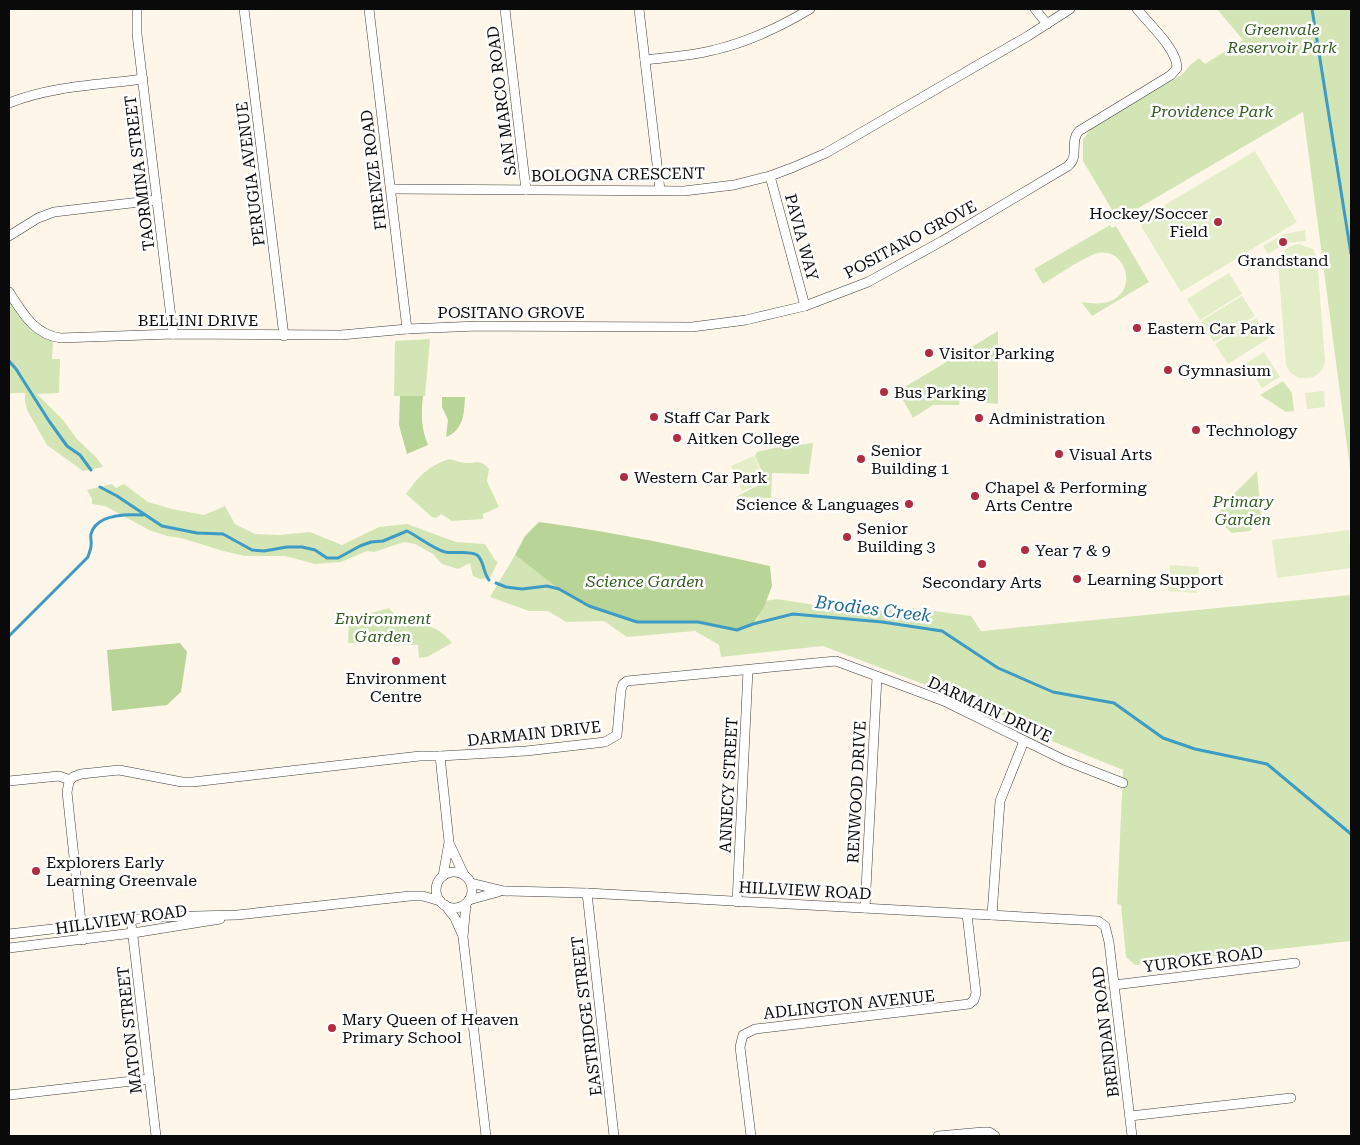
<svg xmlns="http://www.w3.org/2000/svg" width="1360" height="1145" font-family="'Roboto Serif',serif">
<rect width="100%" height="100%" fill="#fef7e9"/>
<!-- green -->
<g fill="#d3e5b5">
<path d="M1217 9H1351V476L1303 112 1118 220 1083 161V139L1092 128 1183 74 1190 65 1199 58 1205 64 1243 40Z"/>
<path d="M1110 225 1112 228 1116 226 1149 282 1092 316 1082 303 1083 302C1143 314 1133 246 1098 253 1083 257 1057 276 1043 284L1034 269Z"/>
<path d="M9 302C21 320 31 336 53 341L52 359H60L59 393 37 394 64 421 76 438 97 458 103 467 83 471 47 445 27 410 25 401V393H9Z"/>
<path d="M998 331V404L987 403 960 398 959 405H933L913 418 898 391Z"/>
<path d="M430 339 425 396H394L395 341Z"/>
<path d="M1283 381 1292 393 1294 411 1286 412 1260 395Z"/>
<path d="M813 443 809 474 772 473 771 498 736 497 766 481 755 456 757 452 774 448Z"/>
<path d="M449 459C455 460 461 463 466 463 477 463 481 459 489 469L487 481 499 507 483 514V519L452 521 441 514 436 518 432 517 406 494C419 476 427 467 449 459Z"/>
<path d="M1257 471 1261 515 1250 531 1232 533 1214 517 1226 505 1228 500Z"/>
<path d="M112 484 116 488 124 484 148 502 172 509 204 515 225 506 235 524 255 534 279 535 310 532 342 545 379 527 407 524 456 542 485 544 495 560 498 562 489 580 487 578 480 579 473 576 470 563 458 569 442 564 433 554 415 544 404 542 374 552 367 551 341 562 315 564 285 556H245L223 551 181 538 167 536 149 530 105 506 92 504V499L87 490Z"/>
<path d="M515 555 559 589 589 606 637 622H698L737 630 757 620 765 601 777 599 861 612 912 608 971 616 981 631 1351 595V941L1135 965 1126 957 1121 905 1117 904 1123 770 1054 742 948 687 940 684 939 690 823 646 721 657 719 645 695 631 627 637 604 621 566 622 548 611H529L490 597Z"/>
<path d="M389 608 403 625C427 626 435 623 452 643L427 657 419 658 418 645 348 643 349 615 361 616Z"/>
</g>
<!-- forest -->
<g fill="#b8d496">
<path d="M400 396H423C421 414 421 428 428 445L407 454 399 425Z"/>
<path d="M442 397H465C464 413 464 430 446 437L448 420 442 407Z"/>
<path d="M539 522C616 532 693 549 770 566L772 586 764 607 753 624 737 630 698 622H637L589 606 559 589 515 555 525 536Z"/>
<path d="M180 643 187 652 181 692 167 705 112 711 107 650Z"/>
</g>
<!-- pitch -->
<g fill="#e3edc7">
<path d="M1255 151 1297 222 1181 292 1138 221Z"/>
<path d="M1305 230 1306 241 1286 243 1268 254 1263 246 1284 234Z"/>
<path d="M1299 244 1313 249 1317 258 1325 361C1323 382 1291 385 1286 364L1278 262C1281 251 1288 246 1299 244Z"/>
<path d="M1229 273 1242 294 1200 320 1187 299Z"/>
<path d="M1242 296 1255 316 1214 342 1201 321Z"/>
<path d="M1256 318 1269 338 1228 364 1215 344Z"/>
<path d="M1264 352 1280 377 1262 388 1246 363Z"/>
<path d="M1324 391 1325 407 1307 409 1305 393Z"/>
<path d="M754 456 765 481 742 491 731 466Z"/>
<path d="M1349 530 1351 568 1277 578 1272 540Z"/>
<path d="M1170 565 1199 567 1197 593 1168 591Z"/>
</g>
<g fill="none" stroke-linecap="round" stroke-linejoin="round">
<!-- stream -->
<g stroke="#3d9bc4" stroke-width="3">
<path d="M1312 9 1351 254"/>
<path d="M1310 43 1317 44"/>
<path d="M9 361 16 369 49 421 67 446 80 455 91 470"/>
<path d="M100 487 117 496 162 526 197 533 223 534 252 550 264 551 287 547H302L315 550 327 558H338L360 546 371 542 383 541 407 531C419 537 432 548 445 552 455 554 468 550 477 555 484 560 483 573 489 580"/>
<path d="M496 583 506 587 522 589 547 586 559 589 589 606 637 622H698L737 630 753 624 793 614 882 622 942 631 998 668 1053 692 1114 703 1163 738 1195 749 1267 764 1351 834"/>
<path d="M9 636 88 557C89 553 91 549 91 546 92 542 90 537 91 534 96 514 127 514 143 515"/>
</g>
<!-- minor casing -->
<g stroke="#3d3d3d" stroke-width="10">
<g id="minor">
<path d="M137 9V34L173 334"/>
<path d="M244 9 284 336"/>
<path d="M369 9 407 329"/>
<path d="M505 9 526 190"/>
<path d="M639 9 660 190"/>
<path d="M1035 9 1047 24"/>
<path d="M645 60C668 57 691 56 714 50 748 42 780 27 810 9"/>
<path d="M9 103C51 86 99 85 143 79"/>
<path d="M770 176 805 306"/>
<path d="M391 189 684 191 734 185 770 176 794 167 826 153 1028 36 1070 9"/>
<path d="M9 236 38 218 54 212 157 200"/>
<path d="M9 292C22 312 34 335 61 338L173 334 341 335 407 329 478 326 692 327 746 320 805 306 868 282 942 241 1068 166C1080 156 1069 142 1079 131L1171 75 1177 68C1177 49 1149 24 1137 9"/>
<path d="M440 756 449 842 443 876"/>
<path d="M9 781 59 776 70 780"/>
<path d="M450 845 464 875"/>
<circle cx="454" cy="890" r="18"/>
<path d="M471 883 504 891 587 893 1098 921 1105 926 1109 942 1132 1136"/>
<path d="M587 893 614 1136"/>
<path d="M469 900 498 892"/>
<path d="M737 902 748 670"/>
<path d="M466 904 463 937 486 1136"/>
<path d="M445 905 455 918 462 934"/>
<path d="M865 908 877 677"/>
<path d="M992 915 1000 801 1024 741"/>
<path d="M132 928 156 1136"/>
<path d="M9 934 155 917 237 915 410 896H423L440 901"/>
<path d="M83 940 67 792 69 782 73 777 81 774 119 770 182 782H193L420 756H440L526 751 605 742 617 735 621 690 623 684 627 681 836 661 944 701 1064 760 1123 783"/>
<path d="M9 948 133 933 220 919"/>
<path d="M1114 985 1295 963"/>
<path d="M9 1095 150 1079"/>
<path d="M1130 1116 1291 1098"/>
<path d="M751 1136 740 1047 743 1035 755 1029 969 1004 974 1000 976 993 967 914"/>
<path d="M938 1136 983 1132H989L995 1136"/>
</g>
</g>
<!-- minor -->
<use href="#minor" stroke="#fff" stroke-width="9"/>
</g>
<!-- markers -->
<g fill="#b02c40" stroke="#fff" stroke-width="2">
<circle cx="1218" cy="222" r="5"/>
<circle cx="1283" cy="242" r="5"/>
<circle cx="1137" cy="328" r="5"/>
<circle cx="929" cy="353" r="5"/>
<circle cx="1168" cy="370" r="5"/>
<circle cx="884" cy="392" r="5"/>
<circle cx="654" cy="417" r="5"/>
<circle cx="979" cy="418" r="5"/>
<circle cx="1196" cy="430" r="5"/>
<circle cx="677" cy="438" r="5"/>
<circle cx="1059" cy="454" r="5"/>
<circle cx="861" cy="459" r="5"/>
<circle cx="624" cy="477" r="5"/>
<circle cx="975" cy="496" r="5"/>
<circle cx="909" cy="504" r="5"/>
<circle cx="847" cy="537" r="5"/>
<circle cx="1025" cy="550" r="5"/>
<circle cx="982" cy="564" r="5"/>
<circle cx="1077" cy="579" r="5"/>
<circle cx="396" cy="661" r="5"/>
<circle cx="36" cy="871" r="5"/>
<circle cx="332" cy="1028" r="5"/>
</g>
<g text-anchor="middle" stroke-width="5" stroke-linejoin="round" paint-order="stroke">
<!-- park labels -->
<g font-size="16" font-style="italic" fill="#325c20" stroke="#fff">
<text x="1282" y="35">Greenvale<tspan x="1282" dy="18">Reservoir Park</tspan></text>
<text x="1212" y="117">Providence Park</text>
<text x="1243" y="507">Primary<tspan x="1243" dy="18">Garden</tspan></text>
<text x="645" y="587">Science Garden</text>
<text x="383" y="624">Environment<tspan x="383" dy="18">Garden</tspan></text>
</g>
<!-- street labels -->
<g font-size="16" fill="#0a0a0a" stroke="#fff">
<text transform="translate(501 101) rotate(-97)" y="6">SAN MARCO ROAD</text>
<text transform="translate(373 170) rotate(-97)" y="6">FIRENZE ROAD</text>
<text transform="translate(139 173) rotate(-97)" y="6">TAORMINA STREET</text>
<text transform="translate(250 174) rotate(-97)" y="6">PERUGIA AVENUE</text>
<text transform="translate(618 174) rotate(-1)" y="6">BOLOGNA CRESCENT</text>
<text transform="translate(802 237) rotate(75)" y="6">PAVIA WAY</text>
<text transform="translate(910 239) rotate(-28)" y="6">POSITANO GROVE</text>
<text x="511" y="318">POSITANO GROVE</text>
<text x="198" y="326">BELLINI DRIVE</text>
<text transform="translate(990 709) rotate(25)" y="6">DARMAIN DRIVE</text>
<text transform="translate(534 733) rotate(-6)" y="6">DARMAIN DRIVE</text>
<text transform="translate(728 785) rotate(-87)" y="6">ANNECY STREET</text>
<text transform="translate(856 792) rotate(-87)" y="6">RENWOOD DRIVE</text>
<text transform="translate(805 890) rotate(3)" y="6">HILLVIEW ROAD</text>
<text transform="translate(121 919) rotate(-8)" y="6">HILLVIEW ROAD</text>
<text transform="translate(1203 959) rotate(-7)" y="6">YUROKE ROAD</text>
<text transform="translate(849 1004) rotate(-6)" y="6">ADLINGTON AVENUE</text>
<text transform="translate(586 1016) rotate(-97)" y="6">EASTRIDGE STREET</text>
<text transform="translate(129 1030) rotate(-96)" y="6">MATON STREET</text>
<text transform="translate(1105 1032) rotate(-97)" y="6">BRENDAN ROAD</text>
</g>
<!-- poi labels -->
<g font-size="16" fill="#0a0a0a" stroke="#fff" text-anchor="start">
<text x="1208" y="219" text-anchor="end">Hockey/Soccer<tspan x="1208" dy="18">Field</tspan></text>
<text x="1283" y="266" text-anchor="middle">Grandstand</text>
<text x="1147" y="334">Eastern Car Park</text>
<text x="939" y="359">Visitor Parking</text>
<text x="1178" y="376">Gymnasium</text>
<text x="894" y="398">Bus Parking</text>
<text x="664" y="423">Staff Car Park</text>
<text x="989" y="424">Administration</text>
<text x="1206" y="436">Technology</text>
<text x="687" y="444">Aitken College</text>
<text x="871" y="456">Senior<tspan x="871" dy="18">Building 1</tspan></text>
<text x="1069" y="460">Visual Arts</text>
<text x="634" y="483">Western Car Park</text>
<text x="985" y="493">Chapel &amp; Performing<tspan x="985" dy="18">Arts Centre</tspan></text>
<text x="899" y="510" text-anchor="end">Science &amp; Languages</text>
<text x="857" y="534">Senior<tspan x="857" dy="18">Building 3</tspan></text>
<text x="1035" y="556">Year 7 &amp; 9</text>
<text x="1087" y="585">Learning Support</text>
<text x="982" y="588" text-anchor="middle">Secondary Arts</text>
<text x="396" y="684" text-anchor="middle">Environment<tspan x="396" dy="18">Centre</tspan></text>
<text x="46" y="868">Explorers Early<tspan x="46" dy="18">Learning Greenvale</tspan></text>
<text x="342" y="1025">Mary Queen of Heaven<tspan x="342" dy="18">Primary School</tspan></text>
</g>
<!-- water labels -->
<g font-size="18" font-style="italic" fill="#1d6b92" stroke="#fff">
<text transform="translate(873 609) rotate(7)" y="6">Brodies Creek</text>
</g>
</g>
<!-- border -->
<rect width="1360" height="1145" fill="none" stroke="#0a0a0a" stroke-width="20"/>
</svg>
